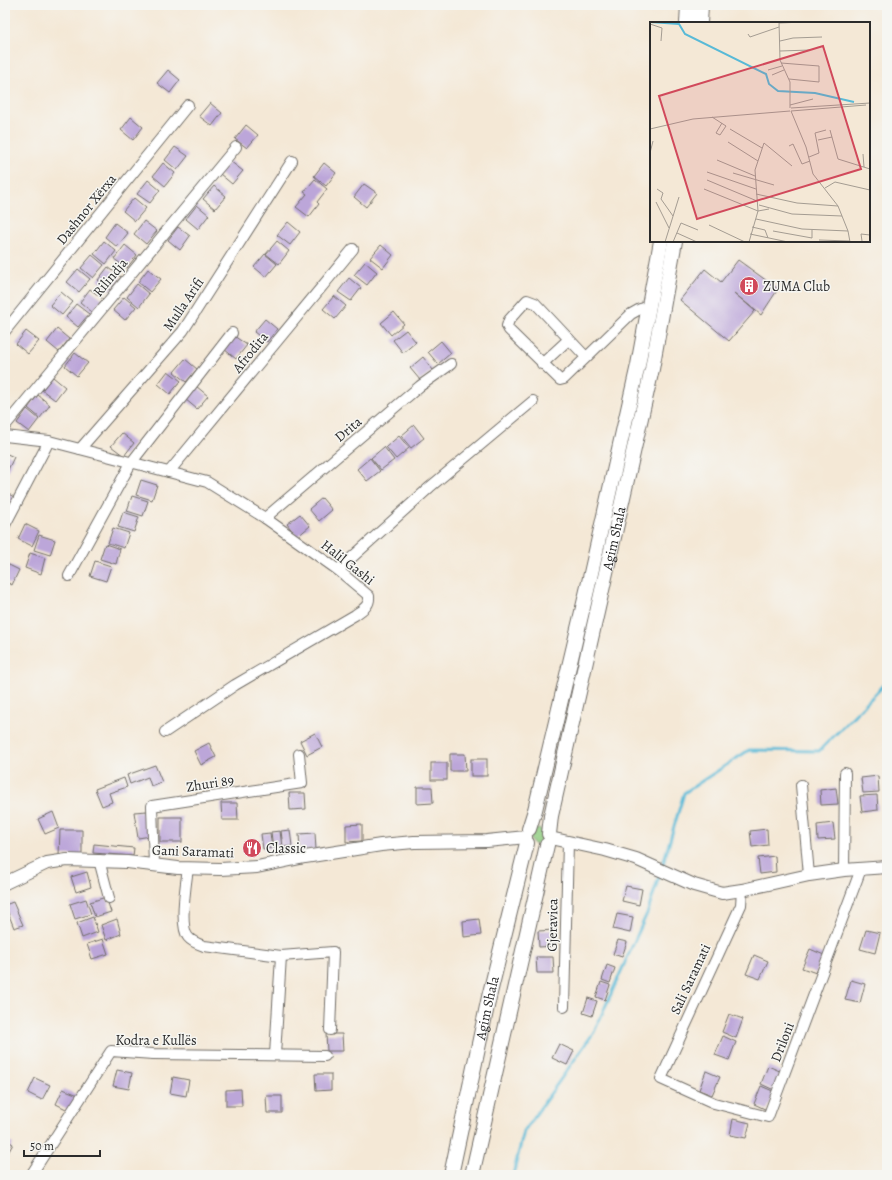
<svg xmlns="http://www.w3.org/2000/svg" width="892" height="1180" font-family="Alegreya,serif">
<rect width="100%" height="100%" fill="#f6f6f2"/>
<filter id="ink" filterUnits="userSpaceOnUse"><feTurbulence type="fractalNoise" baseFrequency=".025" numOctaves="2"/><feDisplacementMap in="SourceGraphic" scale="8" xChannelSelector="R" yChannelSelector="G"/><feConvolveMatrix kernelMatrix="1 2 1 2 8 2 1 2 1" color-interpolation-filters="sRGB"/></filter>
<filter id="wash" filterUnits="userSpaceOnUse"><feTurbulence type="fractalNoise" baseFrequency=".012" numOctaves="4" result="noise"/><feDisplacementMap in="SourceGraphic" scale="16" xChannelSelector="R" yChannelSelector="G"/><feGaussianBlur stdDeviation="0.9" result="paint"/><feColorMatrix in="noise" values="0 0 0 0 0 0 0 0 0 0 0 0 0 0 0 0 0 1.4 0 .05"/><feComposite in="paint" operator="in"/></filter>
<g filter="url(#wash)">
<rect width="100%" height="100%" fill="#f4e8d6"/>
<!-- green -->
<circle fill="#92ce83" stroke="#5e7c57" cx="538" cy="837" r="8"/>
<g fill="none" stroke-linecap="round" stroke-linejoin="round">
<!-- stream -->
<g stroke="#59bad7" stroke-width="3">
<path d="M662 867 684 793 749 750 819 751 887 682"/>
<path d="M513 1175 524 1131 594 1032 648 911 660 873"/>
</g>
</g>
<g id="blocks">
<!-- building -->
<g fill="#bca6d9">
<path d="M168 70 180 80 170 93 157 83Z"/>
<path d="M210 103 222 113 212 126 199 116Z"/>
<path d="M131 117 143 127 133 140 121 130Z"/>
<path d="M246 125 258 135 247 148 235 139Z"/>
<path d="M175 147 188 156 177 170 165 160Z"/>
<path d="M230 161 243 171 232 184 220 174Z"/>
<path d="M163 163 175 173 165 186 153 176Z"/>
<path d="M324 163 336 173 326 186 314 176Z"/>
<path d="M315 179 327 189 317 202 319 204 309 217 296 207 307 194 304 192Z"/>
<path d="M148 180 160 190 150 203 137 194Z"/>
<path d="M364 184 377 193 366 207 354 197Z"/>
<path d="M214 186 226 196 215 209 203 199Z"/>
<path d="M134 198 146 208 135 221 123 211Z"/>
<path d="M197 205 209 215 198 229 186 219Z"/>
<path d="M144 221 157 231 146 244 134 234Z"/>
<path d="M288 222 300 232 290 245 277 235Z"/>
<path d="M115 223 128 233 117 247 105 237Z"/>
<path d="M178 227 190 236 180 250 168 240Z"/>
<path d="M104 241 116 251 106 264 94 254Z"/>
<path d="M277 241 289 251 279 264 266 254Z"/>
<path d="M125 245 137 255 127 268 114 259Z"/>
<path d="M381 245 393 255 383 268 370 258Z"/>
<path d="M265 254 277 264 266 277 254 267Z"/>
<path d="M92 255 104 265 93 278 81 268Z"/>
<path d="M738 260 778 289 761 315 734 293 755 311 729 341 680 300 705 269 721 282Z"/>
<path d="M365 262 377 272 367 285 354 275Z"/>
<path d="M108 267 121 277 110 290 98 280Z"/>
<path d="M78 269 90 279 79 292 67 282Z"/>
<path d="M148 269 161 279 150 292 138 282Z"/>
<path d="M349 278 361 288 351 301 338 292Z"/>
<path d="M137 284 149 294 139 307 127 297Z"/>
<path d="M90 289 103 299 92 312 80 302Z"/>
<path d="M61 292 73 302 62 315 50 305Z"/>
<path d="M334 296 346 306 335 319 323 309Z"/>
<path d="M124 297 136 307 125 320 113 310Z"/>
<path d="M76 304 89 314 78 327 66 317Z"/>
<path d="M394 312 404 324 391 335 381 323Z"/>
<path d="M265 319 277 329 267 342 254 332Z"/>
<path d="M57 329 69 339 59 352 47 342Z"/>
<path d="M406 330 416 342 403 353 393 340Z"/>
<path d="M26 331 39 341 28 354 16 344Z"/>
<path d="M234 336 247 345 236 359 224 349Z"/>
<path d="M441 341 451 353 438 364 428 352Z"/>
<path d="M75 353 88 363 77 376 65 366Z"/>
<path d="M423 357 433 370 420 380 410 368Z"/>
<path d="M185 359 197 369 186 382 174 372Z"/>
<path d="M168 371 181 381 170 394 158 384Z"/>
<path d="M53 377 65 387 55 400 42 390Z"/>
<path d="M196 386 208 396 197 409 185 399Z"/>
<path d="M38 395 50 405 40 418 28 408Z"/>
<path d="M27 409 39 419 29 432 17 423Z"/>
<path d="M414 425 424 438 411 448 401 436Z"/>
<path d="M122 433 134 443 124 456 111 446Z"/>
<path d="M399 436 409 448 396 459 386 447Z"/>
<path d="M384 447 394 460 381 470 371 458Z"/>
<path d="M5 453 14 457 7 472H5Z"/>
<path d="M370 458 380 471 367 481 357 469Z"/>
<path d="M141 480 157 485 152 500 136 495Z"/>
<path d="M5 492 14 497 6 512 5 511Z"/>
<path d="M132 496 148 501 143 516 127 511Z"/>
<path d="M322 498 332 510 319 521 309 509Z"/>
<path d="M123 512 139 517 134 532 118 527Z"/>
<path d="M300 514 310 526 297 537 287 524Z"/>
<path d="M25 524 39 531 32 546 18 539Z"/>
<path d="M113 528 129 533 124 548 108 543Z"/>
<path d="M39 535 55 540 50 555 34 550Z"/>
<path d="M105 544 120 549 116 564 100 559Z"/>
<path d="M30 553 45 558 41 574 25 568Z"/>
<path d="M95 561 111 566 106 581 90 576Z"/>
<path d="M5 563 19 570 12 585 5 581Z"/>
<path d="M315 733 322 747 307 755 300 741Z"/>
<path d="M209 743 216 757 201 765 194 751Z"/>
<path d="M450 754H465L466 771H450Z"/>
<rect x="471" y="759" width="16" height="17"/>
<rect x="431" y="763" width="16" height="17"/>
<path d="M155 765 162 782 151 786 148 777 130 784 127 775Z"/>
<path d="M878 776 879 792 863 793 861 778Z"/>
<path d="M124 778 127 787 109 793 112 802 102 806 95 789Z"/>
<path d="M417 787H432L433 803 417 804Z"/>
<path d="M836 788 838 804 821 805 820 790Z"/>
<path d="M289 793H305L306 809 290 810Z"/>
<path d="M877 795 878 810 862 812 860 796Z"/>
<path d="M221 803H237L238 820H222Z"/>
<path d="M147 811 151 836 138 838 134 812Z"/>
<path d="M53 812 59 828 45 834 38 819Z"/>
<rect x="160" y="817" width="22" height="25"/>
<path d="M833 823 835 839 818 840 817 825Z"/>
<path d="M362 824V841L346 842V825Z"/>
<path d="M767 829 768 845 752 847 750 831Z"/>
<path d="M60 830H82V855H59Z"/>
<path d="M290 830 292 846 283 847 281 831Z"/>
<path d="M280 831 282 847 273 848 271 832Z"/>
<path d="M270 833 272 848 263 849 261 834Z"/>
<path d="M315 833 316 850 300 851 299 834Z"/>
<path d="M94 844 134 848 133 856 93 853Z"/>
<path d="M775 856 776 872 760 874 758 858Z"/>
<path d="M87 872 91 887 76 892 71 877Z"/>
<path d="M626 886 642 889 639 905 622 901Z"/>
<path d="M106 897 111 912 95 917 90 902Z"/>
<path d="M86 899 91 914 75 919 70 904Z"/>
<path d="M13 902 23 925 14 928 5 905Z"/>
<path d="M617 914 633 917 630 933 613 929Z"/>
<path d="M93 917 98 932 82 938 77 923Z"/>
<path d="M117 919 121 934 106 940 101 925Z"/>
<path d="M479 919 481 935 464 937 463 921Z"/>
<path d="M555 930 556 946 539 947 538 931Z"/>
<path d="M866 930 880 933 875 953 860 949Z"/>
<path d="M103 939 108 954 92 959 87 944Z"/>
<path d="M618 940 627 942 622 957 613 954Z"/>
<path d="M810 949 824 955 816 973 802 968Z"/>
<path d="M754 955 768 961 760 979 746 974Z"/>
<path d="M536 957H553L554 973H537Z"/>
<path d="M607 965 615 968 610 983 602 980Z"/>
<path d="M851 980 865 984 860 1003 845 1000Z"/>
<path d="M601 982 610 985 605 1000 596 997Z"/>
<path d="M588 998 597 1001 592 1016 583 1013Z"/>
<path d="M729 1014 743 1019 736 1038 722 1032Z"/>
<path d="M326 1034H342L343 1051H327Z"/>
<path d="M723 1036 736 1042 729 1060 715 1055Z"/>
<path d="M559 1044 574 1051 567 1065 552 1058Z"/>
<path d="M768 1066 782 1072 774 1090 761 1084Z"/>
<path d="M117 1070 132 1073 129 1089 113 1086Z"/>
<path d="M706 1071 720 1077 712 1095 699 1090Z"/>
<path d="M315 1074H331V1090L316 1091Z"/>
<path d="M173 1077 189 1080 186 1096 170 1093Z"/>
<path d="M35 1078 50 1085 42 1100 28 1093Z"/>
<path d="M761 1086 775 1092 767 1110 754 1104Z"/>
<path d="M63 1089 78 1095 70 1111 56 1104Z"/>
<path d="M241 1089 242 1106H226V1090Z"/>
<path d="M266 1096H282V1113H267Z"/>
<path d="M733 1119 750 1123 746 1138 730 1135Z"/>
<path d="M5 1139 13 1144 5 1158Z"/>
</g>
</g>
</g>
<g filter="url(#ink)">
<use href="#blocks" fill-opacity="0" stroke="#716d67" stroke-width="1"/>
<g fill="none" stroke-linecap="round" stroke-linejoin="round">
<!-- minor casing -->
<g stroke="#716d67" stroke-width="12">
<g id="minor">
<path d="M5 331 188 105"/>
<path d="M586 357 535 303 527 300 509 320 507 326 509 330 560 380 564 379 631 314 640 309 648 307"/>
<path d="M542 364 569 339"/>
<path d="M5 426 236 147"/>
<path d="M5 436 49 441 207 482 265 518 338 570 369 596C370 606 363 609 355 615L235 685 165 732"/>
<path d="M80 449 183 331 292 161"/>
<path d="M169 472 353 249"/>
<path d="M265 518 420 386 451 364"/>
<path d="M5 525 49 441"/>
<path d="M338 570 430 487 533 401"/>
<path d="M69 576 131 463 232 333"/>
<path d="M801 785 809 875"/>
<path d="M99 860 109 898"/>
<path d="M154 865 152 806 302 783 299 754"/>
<path d="M188 868C186 883 179 926 188 937 192 942 198 944 204 946L281 956 333 952 330 1030"/>
<path d="M844 870 845 773"/>
<path d="M742 890 741 905 661 1079 714 1103 768 1117 861 869"/>
<path d="M564 1007 568 842"/>
<path d="M275 1055 281 956"/>
<path d="M31 1175 111 1051 153 1054 325 1056"/>
</g>
</g>
<!-- tertiary casing -->
<g stroke="#716d67" stroke-width="14">
<g id="tertiary">
<path d="M550 838 605 850 636 859 694 885 722 893 742 890 809 875 844 870 887 867"/>
<path d="M5 883 47 863 67 860 127 862 178 868 220 869 257 867 305 857 381 845 414 842 487 841 526 837"/>
</g>
</g>
<!-- secondary casing -->
<g stroke="#716d67" stroke-width="16">
<g id="secondary">
<path d="M687 23 688 5"/>
<path d="M700 23 701 5"/>
<path d="M529 829 535 810 589 582 638 365 661 241"/>
<path id="s1" d="M549 834 551 816 652 369 675 241"/>
<path id="s2" d="M451 1175 489 997 527 843"/>
<path d="M472 1175 547 845"/>
</g>
</g>
<!-- minor -->
<use href="#minor" stroke="#fff" stroke-width="10"/>
<!-- tertiary -->
<use href="#tertiary" stroke="#fff" stroke-width="12"/>
<!-- secondary -->
<use href="#secondary" stroke="#fff" stroke-width="14"/>
</g>
</g>
<!-- icons -->
<defs>
<g id="building-disc" transform="scale(1)"><circle r="9.5" fill="#d1495b" stroke="#f6f6f2"/><path d="M-4-6H4V6H1V3H-1V6H-4ZM-2.5-4.3h1.7v1.8h-1.7ZM.8-4.3h1.7v1.8H.8ZM-2.5-1h1.7V.8h-1.7ZM.8-1h1.7V.8H.8Z" fill="#fff"/></g>
<g id="restaurant-disc" transform="scale(1)"><circle r="9.5" fill="#d1495b" stroke="#f6f6f2"/><path d="M-5-6h1v4h1v-4h1v4h1v-4h1v5L-1.5 .5V6h-2V.5L-5-1ZM5-6V6H3V1.5H1.5Q1.5-4 5-6Z" fill="#fff"/></g>
</defs>
<g fill-rule="evenodd">
<use href="#building-disc" x="749" y="286"/>
<use href="#restaurant-disc" x="252" y="848"/>
</g>
<g text-anchor="middle" stroke-width="3" stroke-linejoin="round" paint-order="stroke">
<!-- street labels -->
<g font-size="14" fill="#2b2b2b" stroke="#f6f6f2">
<text transform="translate(86 209) rotate(-51)" y="5">Dashnor Xërxa</text>
<text transform="translate(110 277) rotate(-50)" y="5">Rilindja</text>
<text transform="translate(183 304) rotate(-56)" y="5">Mulla Arifi</text>
<text transform="translate(250 352) rotate(-51)" y="5">Afrodita</text>
<text transform="translate(348 429) rotate(-40)" y="5">Drita</text>
<text dy="5" stroke="none"><textPath href="#s1" startOffset="303">Agim Shala</textPath></text>
<text transform="translate(348 562) rotate(38)" y="5">Halil Gashi</text>
<text transform="translate(210 783) rotate(-9)" y="5">Zhuri 89</text>
<text transform="translate(193 851) rotate(2)" y="5">Gani Saramati</text>
<text transform="translate(552 925) rotate(-89)" y="5">Gjeravica</text>
<text transform="translate(690 979) rotate(-65)" y="5">Sali Saramati</text>
<text dy="5" stroke="none"><textPath href="#s2" startOffset="171">Agim Shala</textPath></text>
<text x="156" y="1045">Kodra e Kullës</text>
<text transform="translate(782 1042) rotate(-69)" y="5">Driloni</text>
</g>
<!-- poi labels -->
<g font-size="14" fill="#2b2b2b" stroke="#f6f6f2" text-anchor="start">
<text x="763" y="291">ZUMA Club</text>
<text x="266" y="853">Classic</text>
</g>
</g>
<!-- overview -->
<g transform="translate(650 22)">
<rect width="220" height="220" fill="#f4e8d6"/>
<path fill="none" stroke="#59bad7" stroke-width="2" d="M0 0 29 2 35 12 116 52 119 62 128 69 165 71 204 80"/>
<path fill="none" stroke="#a49c92" stroke-width="1" d="M129 0 130 38 140 60V86M129 1 154 0M0 2 12 6 11 19M98 12 100 15 129 5M130 19 143 16 172 15M130 29 160 28M131 41 169 44V60L139 57M118 48 132 44M122 53 134 48M140 83 163 77M141 86 220 81M141 89 156 125 163 152 188 184 198 209 200 220M141 89 216 83M62 95 76 104 70 113 66 111 72 101M0 107 43 97 140 89M80 107 112 126M180 108 188 137 220 147M168 118 182 115M78 120 108 139M139 124 143 122 152 142 160 139M0 131 3 119M213 132 214 145M159 135 169 131 165 111 176 108M67 138 105 154M57 150 106 167M83 151 124 163M57 158 107 179M175 166 185 160 220 168M7 167 13 171 11 177 23 194M54 167 108 189 119 187M106 172 147 181 188 184M6 180 19 206M109 183 142 192 192 194M106 197 152 207 198 209M59 203 95 220M102 205 115 208 118 216M123 209 162 216V208M27 211 47 220M100 212 138 220M169 218 200 219M212 219 211 212 220 213M15 220 29 175M23 220 31 201 48 208M99 220 108 189 105 148 114 121 142 144M206 220H220"/>
<path fill="#d1495b" fill-opacity="0.15" stroke="#d1495b" stroke-width="2" d="M173 24 211 147 47 197 9 74Z"/>
<rect width="220" height="220" fill="none" stroke="#2b2b2b" stroke-width="2"/>
</g>
<!-- margin -->
<rect width="892" height="1180" fill="none" stroke="#f6f6f2" stroke-width="20"/>
<!-- scale -->
<path d="M24 1150v6h76v-6" fill="none" stroke="#2b2b2b" stroke-width="2"/>
<text x="30" y="1150" font-size="12" fill="#2b2b2b" stroke="#f6f6f2" stroke-width="3" paint-order="stroke">50 m</text>
</svg>
